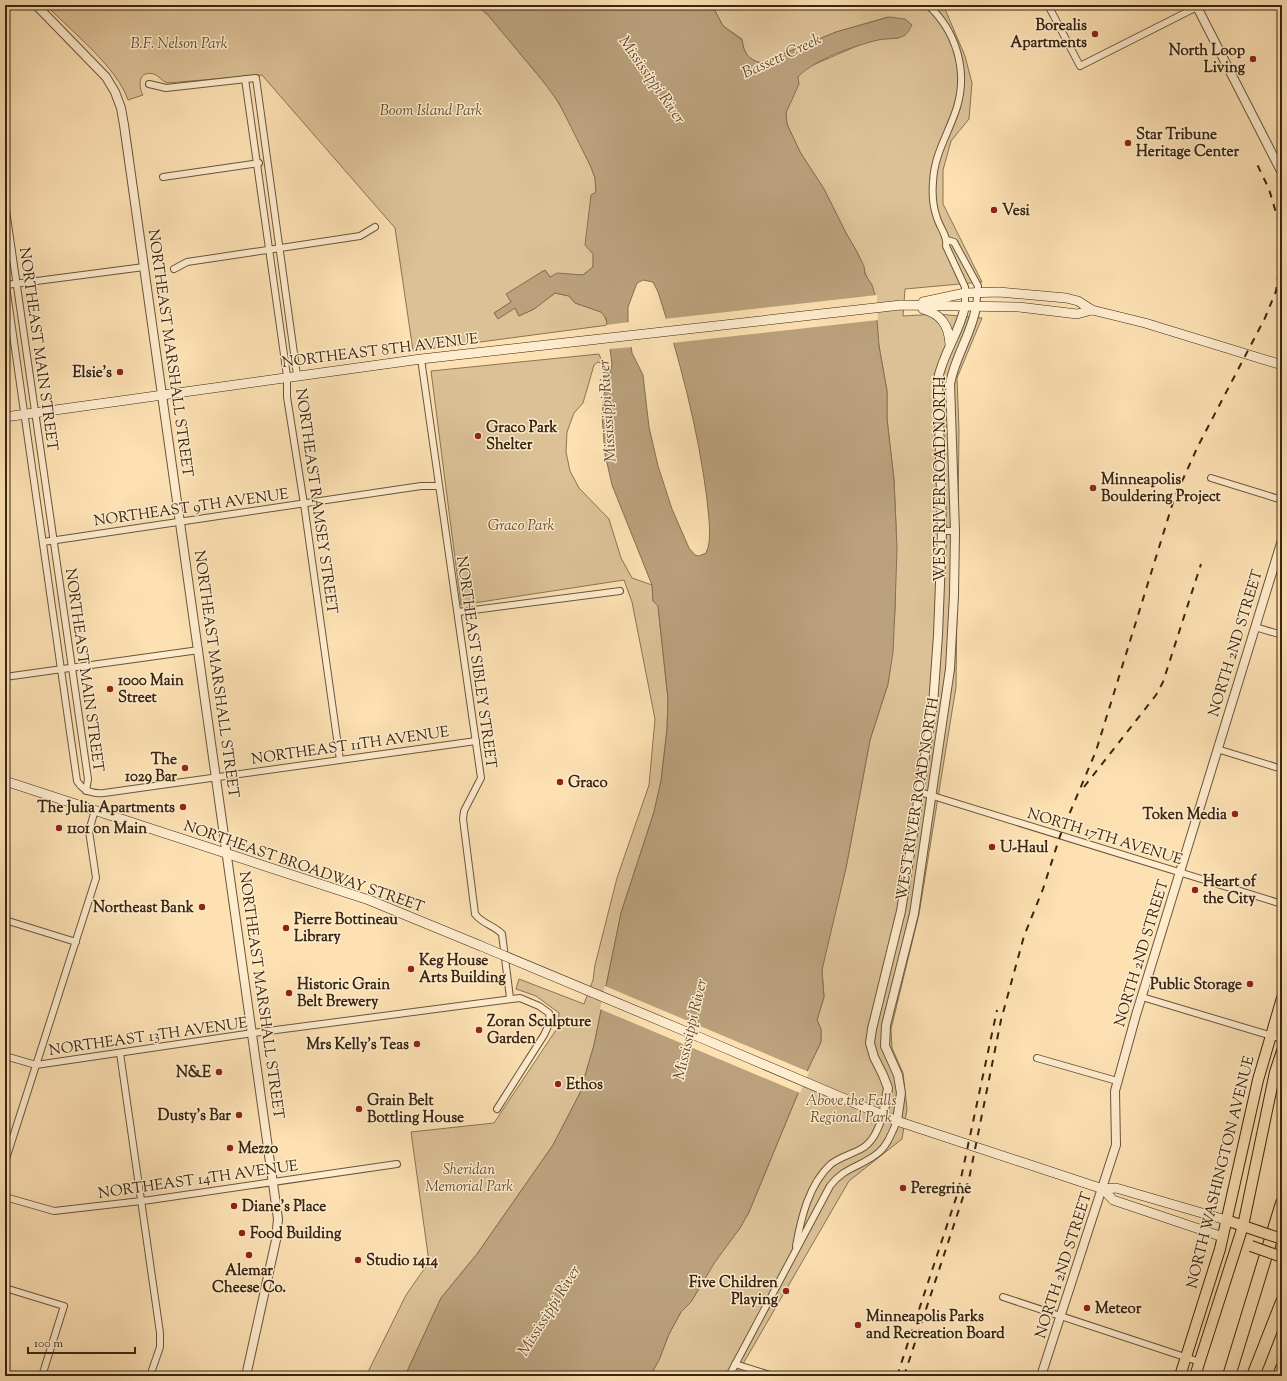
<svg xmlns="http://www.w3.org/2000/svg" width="1287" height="1381" font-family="'Sorts Mill Goudy',serif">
<rect width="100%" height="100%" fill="#fde1b3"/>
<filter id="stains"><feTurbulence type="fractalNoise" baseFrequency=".005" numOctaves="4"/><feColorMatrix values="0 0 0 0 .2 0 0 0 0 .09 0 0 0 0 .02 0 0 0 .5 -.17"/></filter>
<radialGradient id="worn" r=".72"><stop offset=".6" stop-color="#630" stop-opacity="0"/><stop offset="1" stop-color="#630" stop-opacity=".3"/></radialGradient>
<!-- green -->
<g fill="#dcc197" stroke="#8a7454">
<path d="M46 5H476L488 15 552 92 572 126 591 167 595 178 596 192 593 267 583 275 550 277 545 270 507 294 511 302 494 313 498 318 515 308 519 316 534 309 555 293 569 296 575 303 601 312 604 315 608 325 413 351 395 228 262 75 167 83C162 81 159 76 154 74 138 70 138 86 143 95L128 100C117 67 71 31 46 5Z"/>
<path d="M712 5H941L945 9 965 56 972 83 969 119 951 141 943 170V204L982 282 905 289 903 316 937 314 982 318 957 378 959 430 956 687 919 914 891 1029 892 1048 903 1073 907 1109 902 1139 849 1181 736 1376H650L659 1360 669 1334 681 1312 691 1302 715 1261 740 1228 749 1212 808 1069 821 1042V1029L817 1020 824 997 822 970 827 943 846 868 870 740 888 684 890 670 895 609 896 525 894 480 887 419V391L879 346 872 285 868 280 857 252 846 233 824 189 800 152 787 124 786 113 798 77 806 68 864 43 886 38H898L906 34 888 17 836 32 761 63C747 59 744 53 742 39L723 26Z"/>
<path d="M599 354 603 364 598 362 594 365 583 403 574 413 567 432 566 452 570 471 579 488 609 519 621 558 632 578 652 585 653 601 658 606 668 699 667 730 661 781 654 812 621 913 594 1045 580 1093 553 1145 477 1254 441 1298 405 1376H366L406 1295 429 1262 411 1132 494 1123 558 1027 559 1013 536 996 516 989 519 979 584 1004 593 980 595 965 617 878 649 785 655 719 632 602 624 580 461 605 431 371Z"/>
</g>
<!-- water -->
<path fill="#baa17c" stroke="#867051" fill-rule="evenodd" d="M476 5H712L723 26 742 40C744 53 747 59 761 63L836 32 889 17 905 19 912 25C910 28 908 33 905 35 898 40 887 38 878 40 856 45 813 60 798 77L799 84 786 113 787 124 800 152 824 189 846 233 857 252 864 266 865 274 872 285 875 295 879 346 887 391V419L894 480 897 548 895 609 893 652 888 684 870 740 846 868 822 970 824 997 817 1020 821 1029V1042L808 1069 749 1212 740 1228 715 1262 691 1302 681 1312 669 1334 659 1360 650 1376H405L441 1298 477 1254 553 1145 580 1093 594 1045 621 913 654 812 661 781 667 730 668 699 658 606 653 601 652 585 612 485 605 454 602 415 604 395 612 364 606 318 601 312 575 303 569 296 555 293 534 309 519 316 515 308 498 319 494 313 511 302 506 294 545 270 550 277 557 273 583 275 593 267V254L585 245 591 195 596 192 595 178 591 167 559 103 543 81 488 15ZM643 280 653 282 658 292C680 360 698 429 707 499 708 515 713 539 706 553L699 556 695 555 689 548 672 509 658 466 649 427 643 375 632 353 628 321V307L637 283Z"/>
<!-- pier -->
<g fill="#fde1b3">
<path d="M877 295 878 320 672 343 664 319Z"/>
<path d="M630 322 633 347 609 349 606 325Z"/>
<path d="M605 986 809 1072 800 1093 600 1009Z"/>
</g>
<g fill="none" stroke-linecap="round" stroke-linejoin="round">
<!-- minor casing -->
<g stroke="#6a553a" stroke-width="8">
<g id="minor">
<path d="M928 5C956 31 968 70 957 107 949 133 934 154 933 182 932 194 933 207 937 218 940 228 948 236 946 246L965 287V306"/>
<path d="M1048 5 1080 66 1197 7"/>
<path d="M245 79 287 376V397L304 504 340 760"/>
<path d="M149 84 166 88 256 78 297 375"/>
<path d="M163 177 259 163"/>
<path d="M5 203 88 779 86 791"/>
<path d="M947 240 954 242 978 286 976 307"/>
<path d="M174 269 187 262 360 236 375 227"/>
<path d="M5 279 77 781C83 791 93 794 104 793L476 741"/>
<path d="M6 285 144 267"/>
<path d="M421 359 481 778 464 811 463 819 475 914C482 924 494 925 502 934L510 998"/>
<path d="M1211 478 1282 500"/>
<path d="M942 531H955"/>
<path d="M43 542 421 486H438"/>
<path d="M458 612 620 591"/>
<path d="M1255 627 1282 635"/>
<path d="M5 677 199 650"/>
<path d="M1217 749 1282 769"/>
<path d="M920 792 1282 904"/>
<path d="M5 920 76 942"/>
<path d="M1142 997 1282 1039"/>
<path d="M120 1053 160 1333V1347L150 1376"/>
<path d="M5 1056 36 1065 253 1033 520 998 539 1006 549 1013 550 1022 544 1035 497 1109"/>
<path d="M1037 1058 1117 1081"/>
<path d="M5 1162 96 878 89 831 95 810"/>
<path d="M5 1197 54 1211 150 1200 397 1164"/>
<path d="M796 1246C801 1218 809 1184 831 1164 840 1157 852 1154 861 1149 874 1142 878 1128 883 1116"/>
<path d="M5 1288 64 1306 42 1376"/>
<path d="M1003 1297 1200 1362"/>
<path d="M735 1364 773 1376"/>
<path d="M729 1376 830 1186C844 1167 861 1167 878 1153 888 1145 892 1132 897 1121"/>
</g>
</g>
<!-- tertiary casing -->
<g stroke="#6a553a" stroke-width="10">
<g id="tertiary">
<path d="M36 5 106 77 115 92 121 108 124 125 278 1219 276 1240 246 1376"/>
<path d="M1196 5 1282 173"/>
<path d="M883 1116 888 1088 883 1075 874 1057 870 1043 872 1029 901 911 933 705 938 635 942 531 938 379C943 353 960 332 965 306"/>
<path d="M897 1121 901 1093 898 1075 885 1046 886 1025 914 914 950 669 954 595 955 531 950 384C955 356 972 333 976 307"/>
<path d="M1041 1376 1116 1145 1115 1091 1136 1015 1282 540"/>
</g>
</g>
<!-- secondary casing -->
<g stroke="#392611" stroke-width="10">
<g id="secondary">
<path d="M923 302 965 293 999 292 1066 298 1078 301 1092 310 1145 323 1282 365"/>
<path d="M923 309C941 314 949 325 950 345"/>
<path d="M5 417 421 359 901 305 1019 307 1077 314 1092 310"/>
<path d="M5 781 369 900 481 946"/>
<path d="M699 1037 897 1121 1103 1189 1116 1188 1226 1220"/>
<path d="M1103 1189 1113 1200 1223 1237"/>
</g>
</g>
<!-- primary casing -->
<g stroke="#392611" stroke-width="12">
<g id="primary">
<path d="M1226 1220 1258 1231"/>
<path d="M1180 1376 1220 1249 1258 1080 1282 998"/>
<path d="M1195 1376 1243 1226 1275 1072 1282 1051"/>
</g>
</g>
<!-- motorway casing -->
<g stroke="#392611" stroke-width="14">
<g id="motorway">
<path d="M1229 1376 1282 1203"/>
<path d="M1253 1376 1282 1302"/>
<path d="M1279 1376 1282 1368"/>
</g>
</g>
<!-- minor -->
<use href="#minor" stroke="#feecce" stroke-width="6"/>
<!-- tertiary -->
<use href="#tertiary" stroke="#feecce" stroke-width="8"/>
<!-- secondary -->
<use href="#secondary" stroke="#feecce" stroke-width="9"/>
<!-- primary -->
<use href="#primary" stroke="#fde1b3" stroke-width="10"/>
<!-- motorway -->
<use href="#motorway" stroke="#fde1b3" stroke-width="12"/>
<!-- rail -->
<g stroke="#392611" stroke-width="2" stroke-dasharray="7 7" stroke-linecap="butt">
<path d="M1084 787 1156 695 1163 682 1201 564"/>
<path d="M897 1376 958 1192 997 1010"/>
<path d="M904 1376 969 1179 1001 1020 1024 936 1043 889 1060 836 1096 751 1174 499 1198 446 1265 318 1276 291 1280 264 1279 223 1269 189 1255 160"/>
</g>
<!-- secondary-bridge casing -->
<g stroke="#392611" stroke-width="10" stroke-linecap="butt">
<path id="secondary-bridge" d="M481 946 699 1037"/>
</g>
<!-- primary-bridge casing -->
<g stroke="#392611" stroke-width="12" stroke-linecap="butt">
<g id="primary-bridge">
<path d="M1258 1231 1282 1239"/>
<path d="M1251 1246 1282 1257"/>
</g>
</g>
<!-- secondary-bridge -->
<use href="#secondary-bridge" stroke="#feecce" stroke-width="9"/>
<!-- primary-bridge -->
<use href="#primary-bridge" stroke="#fde1b3" stroke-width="10"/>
</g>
<!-- markers -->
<g fill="#8f2418" stroke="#feecce" stroke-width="1.5">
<circle cx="1095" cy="34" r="4"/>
<circle cx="1253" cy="59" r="4"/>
<circle cx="1128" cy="143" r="4"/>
<circle cx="994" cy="210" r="4"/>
<circle cx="120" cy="372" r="4"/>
<circle cx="478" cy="436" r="4"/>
<circle cx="1093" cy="488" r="4"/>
<circle cx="110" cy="689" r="4"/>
<circle cx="185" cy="768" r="4"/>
<circle cx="560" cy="782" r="4"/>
<circle cx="183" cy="807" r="4"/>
<circle cx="1235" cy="814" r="4"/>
<circle cx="59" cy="828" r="4"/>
<circle cx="992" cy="847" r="4"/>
<circle cx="1195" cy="890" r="4"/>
<circle cx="202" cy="907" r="4"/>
<circle cx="286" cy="928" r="4"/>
<circle cx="411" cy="969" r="4"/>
<circle cx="1250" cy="984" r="4"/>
<circle cx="289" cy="993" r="4"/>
<circle cx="479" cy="1030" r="4"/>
<circle cx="417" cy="1044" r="4"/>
<circle cx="219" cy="1072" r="4"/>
<circle cx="558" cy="1084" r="4"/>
<circle cx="359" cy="1109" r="4"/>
<circle cx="239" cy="1115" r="4"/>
<circle cx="230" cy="1148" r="4"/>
<circle cx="903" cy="1188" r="4"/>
<circle cx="234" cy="1206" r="4"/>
<circle cx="242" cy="1233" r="4"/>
<circle cx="249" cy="1255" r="4"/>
<circle cx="358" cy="1260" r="4"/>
<circle cx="786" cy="1291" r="4"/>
<circle cx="1087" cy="1308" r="4"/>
<circle cx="858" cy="1325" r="4"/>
</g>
<g text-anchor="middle" stroke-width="3" stroke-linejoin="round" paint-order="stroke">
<!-- poi labels -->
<g font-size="15" font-weight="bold" fill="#392611" stroke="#feecce" text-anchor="start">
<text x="1087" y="30" text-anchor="end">Borealis<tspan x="1087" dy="17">Apartments</tspan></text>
<text x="1245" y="55" text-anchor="end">North Loop<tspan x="1245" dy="17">Living</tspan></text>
<text x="1136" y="139">Star Tribune<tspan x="1136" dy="17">Heritage Center</tspan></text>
<text x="1002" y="215">Vesi</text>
<text x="112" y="377" text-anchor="end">Elsie's</text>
<text x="486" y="432">Graco Park<tspan x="486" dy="17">Shelter</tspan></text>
<text x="1101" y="484">Minneapolis<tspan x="1101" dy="17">Bouldering Project</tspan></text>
<text x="118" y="685">1000 Main<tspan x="118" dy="17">Street</tspan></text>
<text x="177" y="764" text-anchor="end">The<tspan x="177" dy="17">1029 Bar</tspan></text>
<text x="568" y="787">Graco</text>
<text x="175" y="812" text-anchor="end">The Julia Apartments</text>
<text x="1227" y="819" text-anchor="end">Token Media</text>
<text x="67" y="833">1101 on Main</text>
<text x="1000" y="852">U-Haul</text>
<text x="1203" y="886">Heart of<tspan x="1203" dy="17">the City</tspan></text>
<text x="194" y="912" text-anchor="end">Northeast Bank</text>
<text x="294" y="924">Pierre Bottineau<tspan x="294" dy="17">Library</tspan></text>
<text x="419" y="965">Keg House<tspan x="419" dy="17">Arts Building</tspan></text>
<text x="297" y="989">Historic Grain<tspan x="297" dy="17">Belt Brewery</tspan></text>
<text x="1242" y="989" text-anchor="end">Public Storage</text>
<text x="487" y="1026">Zoran Sculpture<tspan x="487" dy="17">Garden</tspan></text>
<text x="409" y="1049" text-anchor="end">Mrs Kelly's Teas</text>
<text x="211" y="1077" text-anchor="end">N&amp;E</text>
<text x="566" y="1089">Ethos</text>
<text x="367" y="1105">Grain Belt<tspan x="367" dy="17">Bottling House</tspan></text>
<text x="231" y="1120" text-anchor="end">Dusty's Bar</text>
<text x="238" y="1153">Mezzo</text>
<text x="911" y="1193">Peregrine</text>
<text x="242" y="1211">Diane's Place</text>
<text x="250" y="1238">Food Building</text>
<text x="366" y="1265">Studio 1414</text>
<text x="249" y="1275" text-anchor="middle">Alemar<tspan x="249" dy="17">Cheese Co.</tspan></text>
<text x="778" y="1287" text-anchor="end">Five Children<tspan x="778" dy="17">Playing</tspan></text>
<text x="1095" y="1313">Meteor</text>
<text x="866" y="1321">Minneapolis Parks<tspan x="866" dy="17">and Recreation Board</tspan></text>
</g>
<!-- park labels -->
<g font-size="15" font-style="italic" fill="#624d32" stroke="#feecce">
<text x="179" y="48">B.F. Nelson Park</text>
<text x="431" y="115">Boom Island Park</text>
<text x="521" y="530">Graco Park</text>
<text x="851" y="1105">Above the Falls<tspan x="851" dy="17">Regional Park</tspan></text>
<text x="469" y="1174">Sheridan<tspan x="469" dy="17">Memorial Park</tspan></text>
</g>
<!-- street labels -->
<g font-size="15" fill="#392611" stroke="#feecce">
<text transform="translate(39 349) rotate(82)" y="5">NORTHEAST MAIN STREET</text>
<text transform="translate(380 350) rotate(-7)" y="5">NORTHEAST 8TH AVENUE</text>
<text transform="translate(171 353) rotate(82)" y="5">NORTHEAST MARSHALL STREET</text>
<text transform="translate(940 479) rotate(-90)" y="5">WEST RIVER ROAD NORTH</text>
<text transform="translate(317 501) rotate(82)" y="5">NORTHEAST RAMSEY STREET</text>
<text transform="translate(191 507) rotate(-8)" y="5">NORTHEAST 9TH AVENUE</text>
<text transform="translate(1235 643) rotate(-73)" y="5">NORTH 2ND STREET</text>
<text transform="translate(477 662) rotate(82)" y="5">NORTHEAST SIBLEY STREET</text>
<text transform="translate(85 670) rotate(82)" y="5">NORTHEAST MAIN STREET</text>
<text transform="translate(217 674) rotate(82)" y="5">NORTHEAST MARSHALL STREET</text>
<text transform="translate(350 745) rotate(-8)" y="5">NORTHEAST 11TH AVENUE</text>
<text transform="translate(917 799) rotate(-81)" y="5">WEST RIVER ROAD NORTH</text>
<text transform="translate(1105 836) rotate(17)" y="5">NORTH 17TH AVENUE</text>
<text transform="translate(304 866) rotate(19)" y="5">NORTHEAST BROADWAY STREET</text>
<text transform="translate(1141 953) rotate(-73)" y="5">NORTH 2ND STREET</text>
<text transform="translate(262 995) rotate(82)" y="5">NORTHEAST MARSHALL STREET</text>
<text transform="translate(148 1036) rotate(-8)" y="5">NORTHEAST 13TH AVENUE</text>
<text transform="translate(1220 1172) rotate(-76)" y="5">NORTH WASHINGTON AVENUE</text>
<text transform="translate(198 1179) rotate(-8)" y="5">NORTHEAST 14TH AVENUE</text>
<text transform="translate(1063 1265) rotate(-72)" y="5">NORTH 2ND STREET</text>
</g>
<!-- water labels -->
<g font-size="16" font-style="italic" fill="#604b31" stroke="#feecce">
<text transform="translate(781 55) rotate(-25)" y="6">Bassett Creek</text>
<text transform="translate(653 79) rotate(55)" y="6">Mississippi River</text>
<text transform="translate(606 411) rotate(-94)" y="6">Mississippi River</text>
<text transform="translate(689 1029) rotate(-77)" y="6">Mississippi River</text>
<text transform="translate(548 1310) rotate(-58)" y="6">Mississippi River</text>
</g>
</g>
<!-- margin -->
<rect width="1287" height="1381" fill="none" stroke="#fde1b3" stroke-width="20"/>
<rect x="6" y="6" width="1275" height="1369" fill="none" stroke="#392611" stroke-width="2"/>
<rect x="10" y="10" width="1267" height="1361" fill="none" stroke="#392611"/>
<!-- scale -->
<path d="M28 1347v6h107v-6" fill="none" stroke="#392611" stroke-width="2"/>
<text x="34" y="1347" font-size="12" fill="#392611" stroke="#feecce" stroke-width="3" paint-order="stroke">100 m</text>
<rect width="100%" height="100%" filter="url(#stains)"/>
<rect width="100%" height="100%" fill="url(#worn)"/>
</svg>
